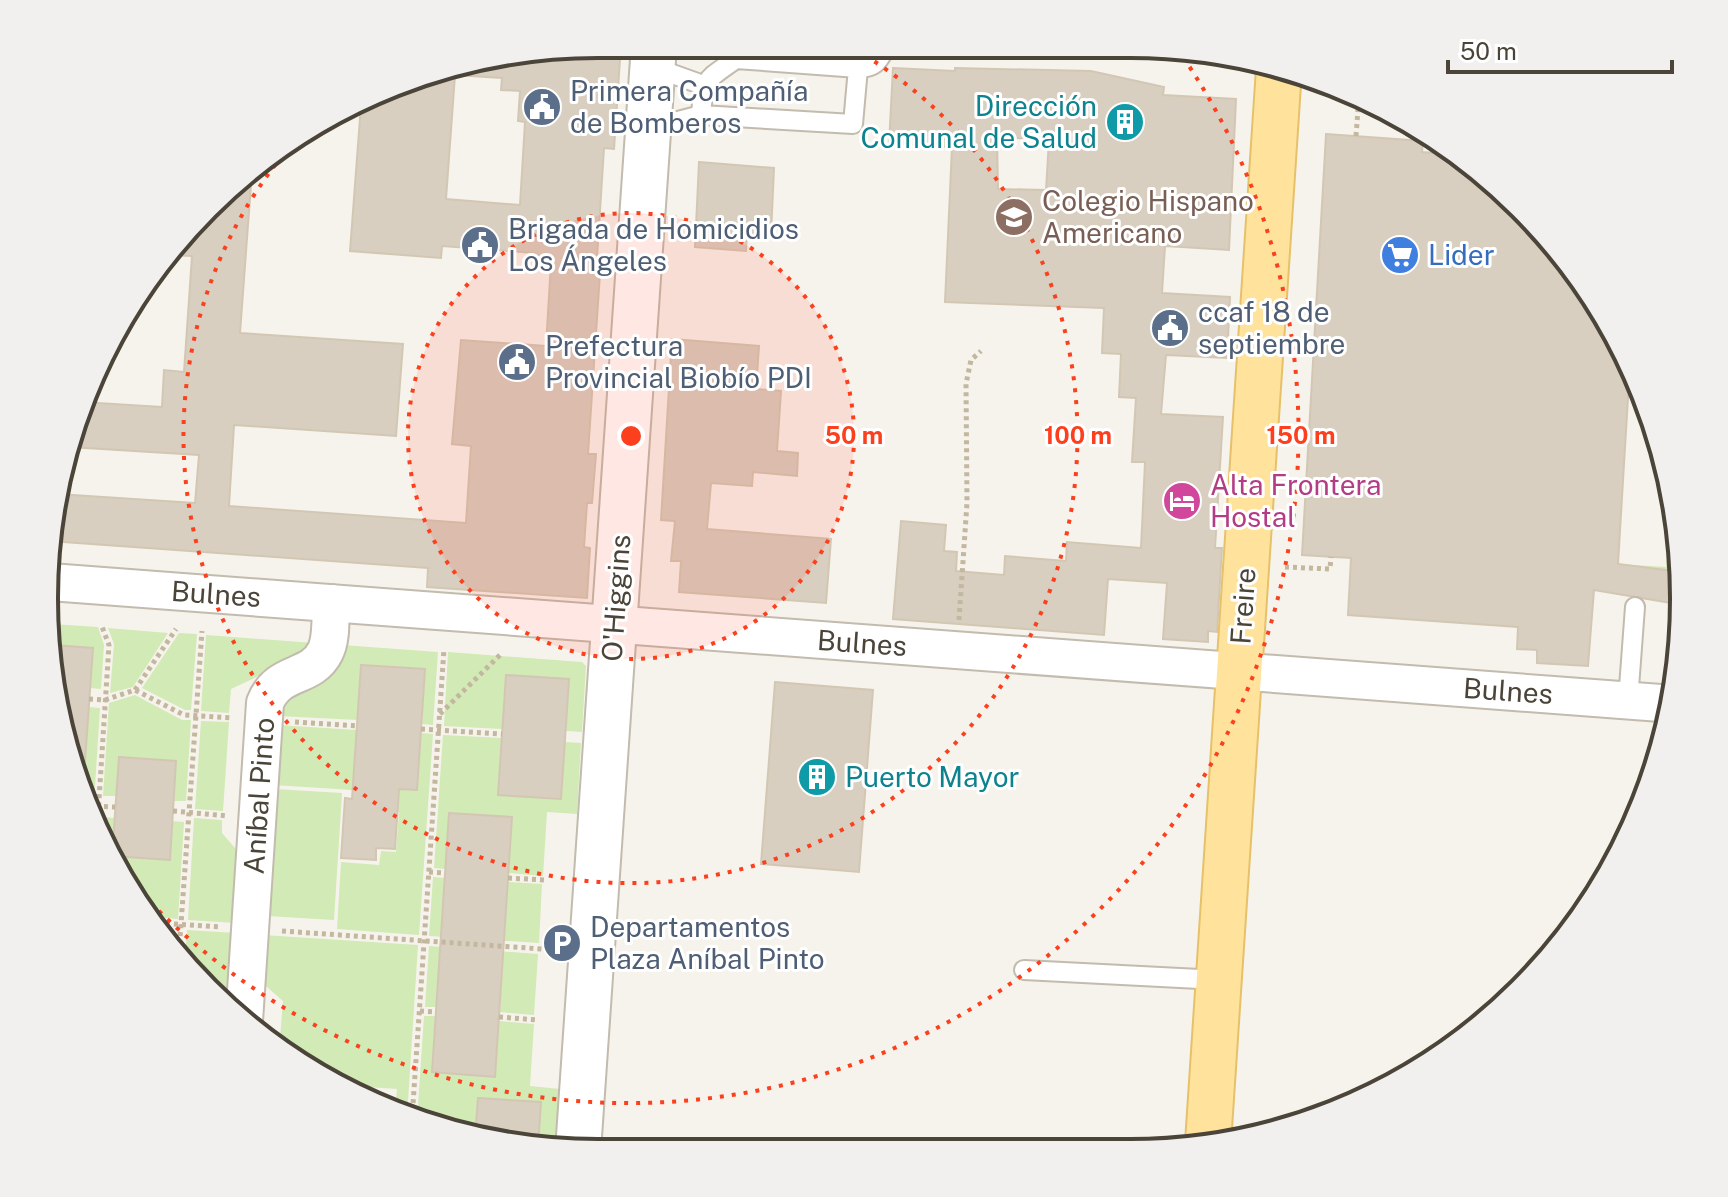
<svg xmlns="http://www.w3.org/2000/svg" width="1728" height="1197" font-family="'Public Sans',sans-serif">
<rect width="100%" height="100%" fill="#f6f3ec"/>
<!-- green -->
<g fill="#d2eab5">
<path d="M1672 485 1681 572 1618 564 1666 567Z"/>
<path d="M52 624 98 627 104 645 101 689 90 688 92 648 53 645Z"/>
<path d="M108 628 168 633 133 687 110 693 114 644Z"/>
<path d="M179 633 197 634 191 710H185L142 688Z"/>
<path d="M206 635 314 643 306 654 231 689 229 713 201 711Z"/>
<path d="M342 645 438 652 433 725 422 724 425 670 358 720 278 716 279 706Z"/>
<path d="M448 652 582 662 586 666 582 732 566 731 569 679 507 675 502 729 444 726Z"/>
<path d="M135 695 182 720H191L186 801H174L175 761 119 757 116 796H103L109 703Z"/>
<path d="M89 707 100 708 94 802H87L68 746 86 747Z"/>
<path d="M201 721 229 722 223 811 195 809Z"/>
<path d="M277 725 357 730 353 785 416 790 421 733 433 734 419 935 337 929 341 862 379 865 381 851 396 852 399 812 383 810 384 792 273 785Z"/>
<path d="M443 735 502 738 498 795 561 799 565 742 581 743 577 814 547 812 543 876 509 873 512 817 450 813 445 869 434 868Z"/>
<path d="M274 789 342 793 334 920 267 916Z"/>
<path d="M102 817 114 818 112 856 172 821 184 822 178 919 154 917 101 844Z"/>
<path d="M194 818 222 820V833L241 855 236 923 188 920Z"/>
<path d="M433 877 445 878 504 937 508 882 542 884 539 943 429 936Z"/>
<path d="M187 930 236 933 231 1010 206 990 185 960Z"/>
<path d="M263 935 418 945 407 1117 395 1113 397 1089 338 1085 290 1059 279 1051 283 1001 260 981Z"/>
<path d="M429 946 538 954 534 1015 500 1012 503 956 440 952 436 1007H425Z"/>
<path d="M424 1016H435L432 1072 495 1077 499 1021 534 1024 530 1086 560 1089 556 1149 538 1147 540 1102 478 1098 475 1138 417 1120Z"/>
</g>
<!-- building -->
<g fill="#d8cfc1" stroke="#d3c7b4" stroke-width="2" fill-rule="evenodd">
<path d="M598 44H621L614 149 604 148 597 258H601L588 454H596L592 503H587L584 547 590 548 587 598 427 587 428 568 50 541 52 513 58 494 195 503 199 455 70 447 82 402 162 407 164 370 184 372 192 256 168 255 181 233 252 171 240 333 403 344 396 436 234 425 229 506 466 523 471 446 452 444 461 340 546 346 551 263 535 253 442 246 441 258 350 251 361 105 455 63ZM455 75 502 78 501 90 520 91 518 121 525 122 520 205 446 199Z"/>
<path d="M893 68 955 71V68L1091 71 1164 87 1163 95 1236 99 1229 250 1165 246 1162 293 1230 297 1227 358 1166 355 1161 414 1223 417 1215 548H1222L1217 632 1208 631V642L1163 639 1167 583 1108 579 1104 635 893 619 901 521 946 525 944 551 957 552 956 571 1004 575 1005 556 1066 561 1067 542 1141 548 1145 462H1132L1136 398 1119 397 1121 354 1102 353 1104 308 945 302 952 147 889 144ZM997 137 1049 140 1046 190 998 189Z"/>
<path d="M1326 134 1423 141 1422 152 1448 154 1522 207 1591 291 1630 364 1618 564 1681 572 1683 605 1594 590 1588 666 1537 663V650L1517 649 1518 627 1348 615 1351 558 1302 555Z"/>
<path d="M699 162 774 168 771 235 747 233 746 251 695 247Z"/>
<path d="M672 339 759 346 756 389 781 391 777 451 798 453 797 476 753 472 752 486 711 483 707 529 831 539 826 603 679 592 681 561H671L675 521 661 520Z"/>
<path d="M53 645 93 648 83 789 55 706Z"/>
<path d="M361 665 425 669 417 790 399 789 395 849 376 848V860L341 858 345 798 352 799Z"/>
<path d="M506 675 569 679 561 799 498 795Z"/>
<path d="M775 682 873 690 859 872 761 864Z"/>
<path d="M119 757 176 761 170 860 112 856Z"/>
<path d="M449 813 512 817 495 1077 432 1072Z"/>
<path d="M478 1098 541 1102 538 1147 490 1142 475 1138Z"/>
</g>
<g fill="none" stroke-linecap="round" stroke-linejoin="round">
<!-- service casing -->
<g stroke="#c2bbae" stroke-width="22">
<g id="service">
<path d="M736 59 858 68 853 124 701 115C704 77 705 81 736 59Z"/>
<path d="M653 67 703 85"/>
<path d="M858 68C874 68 878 62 885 49"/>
<path d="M648 129 701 115"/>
<path d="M1628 701 1635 607"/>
<path d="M1024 970 1219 980"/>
</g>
</g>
<!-- minor casing -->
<g stroke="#c2bbae" stroke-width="40">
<g id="minor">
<path d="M50 582 1674 704"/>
<path d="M244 1021 265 703C278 669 311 680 325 652 332 639 330 618 331 603"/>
</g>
</g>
<!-- tertiary casing -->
<g stroke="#c2bbae" stroke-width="48">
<path id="tertiary" d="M578 1151 654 45"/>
</g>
<!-- primary casing -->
<g stroke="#e6c16a" stroke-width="48">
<path id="primary" d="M1208 1143 1279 69"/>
</g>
<!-- path -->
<g stroke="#c4b79f" stroke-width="5" stroke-dasharray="4 4" stroke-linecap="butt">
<path d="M1356 136 1359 96"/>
<path d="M1285 567 1330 569 1331 557"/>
<path d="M959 620 967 503 966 384 971 360 981 351"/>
<path d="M135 690 176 629"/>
<path d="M89 699 105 700 135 690 184 715 233 718"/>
<path d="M440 714 502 653"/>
<path d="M295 722 358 726"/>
<path d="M421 729 502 734"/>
<path d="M88 806 115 807"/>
<path d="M173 811 228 816"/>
<path d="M97 830 109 645 101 624"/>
<path d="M429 872 445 873"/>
<path d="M508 878 546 880"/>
<path d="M158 923 221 927"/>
<path d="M282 931 542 949"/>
<path d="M179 952 202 631"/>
<path d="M420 1011 436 1012"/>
<path d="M499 1017 538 1020"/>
<path d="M412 1119 444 649"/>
</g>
<!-- service -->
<use href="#service" stroke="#fff" stroke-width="18"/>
<!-- minor -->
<use href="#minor" stroke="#fff" stroke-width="36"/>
<!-- tertiary -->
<use href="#tertiary" stroke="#fff" stroke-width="44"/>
<!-- primary -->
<use href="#primary" stroke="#ffe39c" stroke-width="44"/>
</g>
<!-- distance rings -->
<circle cx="631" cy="436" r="223" fill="#fc3f1d" fill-opacity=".12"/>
<g fill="none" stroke="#fc3f1d" stroke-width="4" stroke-dasharray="4 8">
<circle cx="631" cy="436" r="223"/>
<path d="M854 49A447 447 0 1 1 301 134"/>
<path d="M1183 57A670 670 0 0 1 118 867"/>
</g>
<!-- icons -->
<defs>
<g id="civic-disc" transform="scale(2)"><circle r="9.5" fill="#5c6f8a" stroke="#fff"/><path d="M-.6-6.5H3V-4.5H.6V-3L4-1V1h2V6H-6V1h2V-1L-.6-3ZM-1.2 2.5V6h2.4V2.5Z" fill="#fff"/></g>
<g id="building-disc" transform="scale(2)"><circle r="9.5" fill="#0f9aa8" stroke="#fff"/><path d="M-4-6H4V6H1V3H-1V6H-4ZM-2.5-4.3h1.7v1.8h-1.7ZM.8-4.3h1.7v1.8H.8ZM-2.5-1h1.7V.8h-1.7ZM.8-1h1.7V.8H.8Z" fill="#fff"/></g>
<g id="school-disc" transform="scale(2)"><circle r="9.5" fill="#8d6e63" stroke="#fff"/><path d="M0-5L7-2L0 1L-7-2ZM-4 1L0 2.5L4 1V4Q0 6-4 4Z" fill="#fff"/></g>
<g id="supermarket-disc" transform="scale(2)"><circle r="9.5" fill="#3f7fe0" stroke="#fff"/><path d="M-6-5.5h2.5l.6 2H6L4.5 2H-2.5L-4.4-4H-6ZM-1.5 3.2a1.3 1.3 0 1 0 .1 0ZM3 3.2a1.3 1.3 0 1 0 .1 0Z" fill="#fff"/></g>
<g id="hotel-disc" transform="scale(2)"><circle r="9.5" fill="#d1479c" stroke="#fff"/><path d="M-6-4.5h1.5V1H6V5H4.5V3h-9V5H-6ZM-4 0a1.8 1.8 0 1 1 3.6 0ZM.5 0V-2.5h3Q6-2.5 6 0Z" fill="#fff"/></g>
<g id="parking-disc" transform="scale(2)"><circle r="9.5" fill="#5c6f8a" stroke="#fff"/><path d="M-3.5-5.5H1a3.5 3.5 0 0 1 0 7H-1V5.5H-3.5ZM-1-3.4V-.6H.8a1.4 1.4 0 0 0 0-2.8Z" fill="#fff"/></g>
</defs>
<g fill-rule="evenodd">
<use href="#civic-disc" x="542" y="107"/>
<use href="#building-disc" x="1125" y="122"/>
<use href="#school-disc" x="1014" y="217"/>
<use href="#civic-disc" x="480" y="245"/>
<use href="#supermarket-disc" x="1400" y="255"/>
<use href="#civic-disc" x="1170" y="328"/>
<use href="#civic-disc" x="517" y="362"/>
<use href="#hotel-disc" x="1182" y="501"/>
<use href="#building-disc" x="817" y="777"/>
<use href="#parking-disc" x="562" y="943"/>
</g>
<g text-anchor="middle" stroke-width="6" stroke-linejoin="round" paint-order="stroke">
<!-- service labels -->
<g font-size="28" fill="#4e5e75" stroke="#fff" text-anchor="start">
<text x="570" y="101">Primera Compañía<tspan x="570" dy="32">de Bomberos</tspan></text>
<text x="508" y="239">Brigada de Homicidios<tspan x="508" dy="32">Los Ángeles</tspan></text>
<text x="1198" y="322">ccaf 18 de<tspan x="1198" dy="32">septiembre</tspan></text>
<text x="545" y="356">Prefectura<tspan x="545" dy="32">Provincial Biobío PDI</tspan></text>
<text x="590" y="937">Departamentos<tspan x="590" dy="32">Plaza Aníbal Pinto</tspan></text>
</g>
<!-- culture labels -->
<g font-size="28" fill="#0d838f" stroke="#fff" text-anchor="end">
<text x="1097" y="116">Dirección<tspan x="1097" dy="32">Comunal de Salud</tspan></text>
<text x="845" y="787" text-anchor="start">Puerto Mayor</text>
</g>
<!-- education labels -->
<g font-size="28" fill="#785e54" stroke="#fff" text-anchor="start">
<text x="1042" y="211">Colegio Hispano<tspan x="1042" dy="32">Americano</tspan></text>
</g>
<!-- shop labels -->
<g font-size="28" fill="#366cbe" stroke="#fff" text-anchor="start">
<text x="1428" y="265">Lider</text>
</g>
<!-- hotel labels -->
<g font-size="28" fill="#b23c85" stroke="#fff" text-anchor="start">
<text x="1210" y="495">Alta Frontera<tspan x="1210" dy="32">Hostal</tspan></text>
</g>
<!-- street labels -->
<g font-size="28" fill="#4b4439" stroke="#fff">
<text transform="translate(216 594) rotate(4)" y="10">Bulnes</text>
<text transform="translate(616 598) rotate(-86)" y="10">O'Higgins</text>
<text transform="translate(1243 606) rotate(-86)" y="10">Freire</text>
<text transform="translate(862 643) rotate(4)" y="10">Bulnes</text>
<text transform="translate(1508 691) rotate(4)" y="10">Bulnes</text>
<text transform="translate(259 796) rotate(-86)" y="10">Aníbal Pinto</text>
</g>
</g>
<!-- crop -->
<path d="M0 0H1728V1197H0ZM598 58H1130A540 540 0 0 1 1670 598V599A540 540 0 0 1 1130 1139H598A540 540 0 0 1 58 599V598A540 540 0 0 1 598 58Z" fill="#f1f0ef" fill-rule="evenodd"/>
<path fill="none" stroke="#4b4439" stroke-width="4" d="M598 58H1130A540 540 0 0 1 1670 598V599A540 540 0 0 1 1130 1139H598A540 540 0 0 1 58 599V598A540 540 0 0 1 598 58Z"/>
<circle cx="631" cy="436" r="12" fill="#fc3f1d" stroke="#fff" stroke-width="4"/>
<g font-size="24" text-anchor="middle" font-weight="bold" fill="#fc3f1d" stroke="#fff" stroke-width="6" stroke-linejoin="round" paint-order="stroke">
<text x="854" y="444">50 m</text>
<text x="1078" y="444">100 m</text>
<text x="1301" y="444">150 m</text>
</g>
<!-- scale -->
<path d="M1448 60v12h224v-12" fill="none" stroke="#4b4439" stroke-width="4"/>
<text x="1460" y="60" font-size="24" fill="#4b4439" stroke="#ffffff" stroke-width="6" paint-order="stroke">50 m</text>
</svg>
